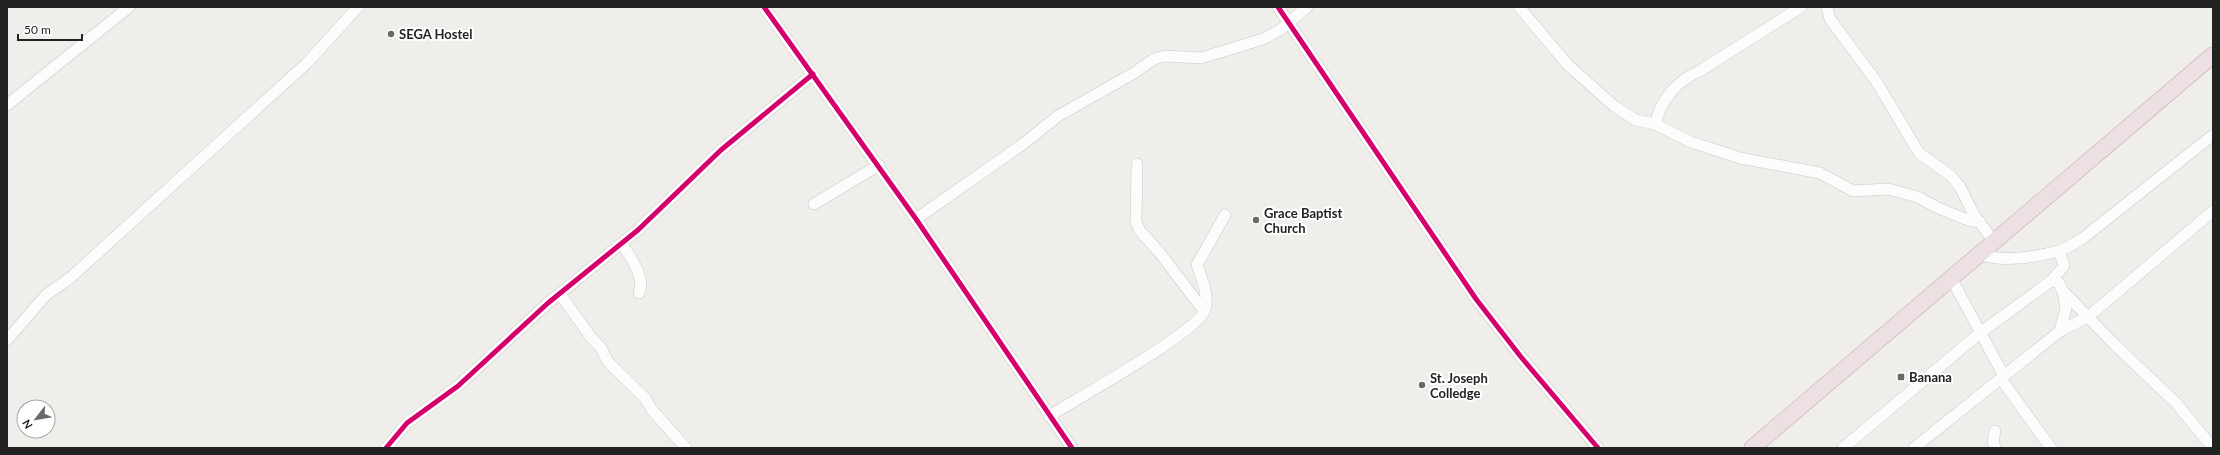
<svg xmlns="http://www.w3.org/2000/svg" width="2220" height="455" font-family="Lato,sans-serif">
<rect width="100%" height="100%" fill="#f0eeeb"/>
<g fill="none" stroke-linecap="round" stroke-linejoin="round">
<!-- minor casing -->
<g stroke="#c9c8c7" stroke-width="12">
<g id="minor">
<path d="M764 7 916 219 1072 448"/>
<path d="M1278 7 1476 299 1521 357 1598 448"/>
<path d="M1519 7 1568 65 1614 106 1636 120 1655 124 1691 142 1740 158 1820 173 1853 191 1888 189 1918 197 1938 208 1968 220 1980 222"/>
<path d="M1827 7 1830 19 1876 81 1919 153 1951 176 1960 187 1974 215 1993 240"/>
<path d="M7 105 129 7"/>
<path d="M1655 124C1661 101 1676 81 1698 72L1801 7"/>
<path d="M1137 164 1136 222 1140 231 1159 252 1204 311"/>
<path d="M814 204 879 165"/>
<path d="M916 219 1023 144 1058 116 1134 73 1154 59 1165 56 1201 58 1263 39 1280 30 1307 7"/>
<path d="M622 244C630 257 646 277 639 293"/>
<path d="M1978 254C2000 262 2034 258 2058 251 2066 249 2075 243 2083 238L2213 135"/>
<path d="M1951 278 2004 376"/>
<path d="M2051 281 2059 283 2062 290 2112 342 2176 403 2213 448"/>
<path d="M560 294 590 336 601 348 608 362 645 398 652 410 686 448"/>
<path d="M2060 331 2066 308 2063 291"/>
<path d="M7 340 46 295 70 278 307 63 358 7"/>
<path d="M2001 379 2051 448"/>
<path d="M1049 416C1075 400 1198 332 1205 310 1209 295 1202 279 1197 265L1225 215"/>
<path d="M386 448 407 423 458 386 548 303 638 230 721 150 813 74"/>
<path d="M1843 448 1980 333 2051 281 2064 266 2059 251"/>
<path d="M1914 448 2060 331 2088 317 2213 211"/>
<path d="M1995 448 1993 442 1995 431"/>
</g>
</g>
<!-- highway casing -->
<g stroke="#c5a2ac" stroke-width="17">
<path id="highway" d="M1752 448 2213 55"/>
</g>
<!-- minor -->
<use href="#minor" stroke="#fdfcfc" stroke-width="11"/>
<!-- highway -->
<use href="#highway" stroke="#ece0e2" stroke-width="16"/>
<!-- cycleway casing -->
<g stroke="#fff" stroke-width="8">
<g id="cycleway">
<path d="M764 7 916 219 1072 448"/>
<path d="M1278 7 1476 299 1521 357 1598 448"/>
<path d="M386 448 407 423 458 386 548 303 638 230 721 150 813 74"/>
</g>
</g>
<!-- cycleway -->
<use href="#cycleway" stroke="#d6006c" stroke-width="5"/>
</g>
<!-- markers -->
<g fill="#6a6968" stroke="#fff" stroke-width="1.5">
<circle cx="391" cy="34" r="4"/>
<circle cx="1256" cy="220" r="4"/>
<rect x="1897" y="373" width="8" height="8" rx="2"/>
<circle cx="1422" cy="385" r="4"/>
</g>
<g text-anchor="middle" stroke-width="4" stroke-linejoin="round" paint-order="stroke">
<!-- poi labels -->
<g font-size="13" font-weight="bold" fill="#222" stroke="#fff" text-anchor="start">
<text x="399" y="39">SEGA Hostel</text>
<text x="1264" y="218">Grace Baptist<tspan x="1264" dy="15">Church</tspan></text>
<text x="1909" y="382">Banana</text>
<text x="1430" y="383">St. Joseph<tspan x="1430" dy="15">Colledge</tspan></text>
</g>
</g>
<!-- border -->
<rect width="2220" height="455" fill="none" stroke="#222222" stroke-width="16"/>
<!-- north arrow -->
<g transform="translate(36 419) rotate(239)"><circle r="19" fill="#ffffff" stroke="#a7a7a7"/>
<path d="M0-3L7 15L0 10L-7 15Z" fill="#6a6968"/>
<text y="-6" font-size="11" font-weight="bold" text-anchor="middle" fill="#222222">N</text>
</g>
<!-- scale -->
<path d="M18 34v6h64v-6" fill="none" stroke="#222222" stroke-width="2"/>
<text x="24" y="34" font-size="12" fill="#222222" stroke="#ffffff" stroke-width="3" paint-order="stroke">50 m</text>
</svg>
